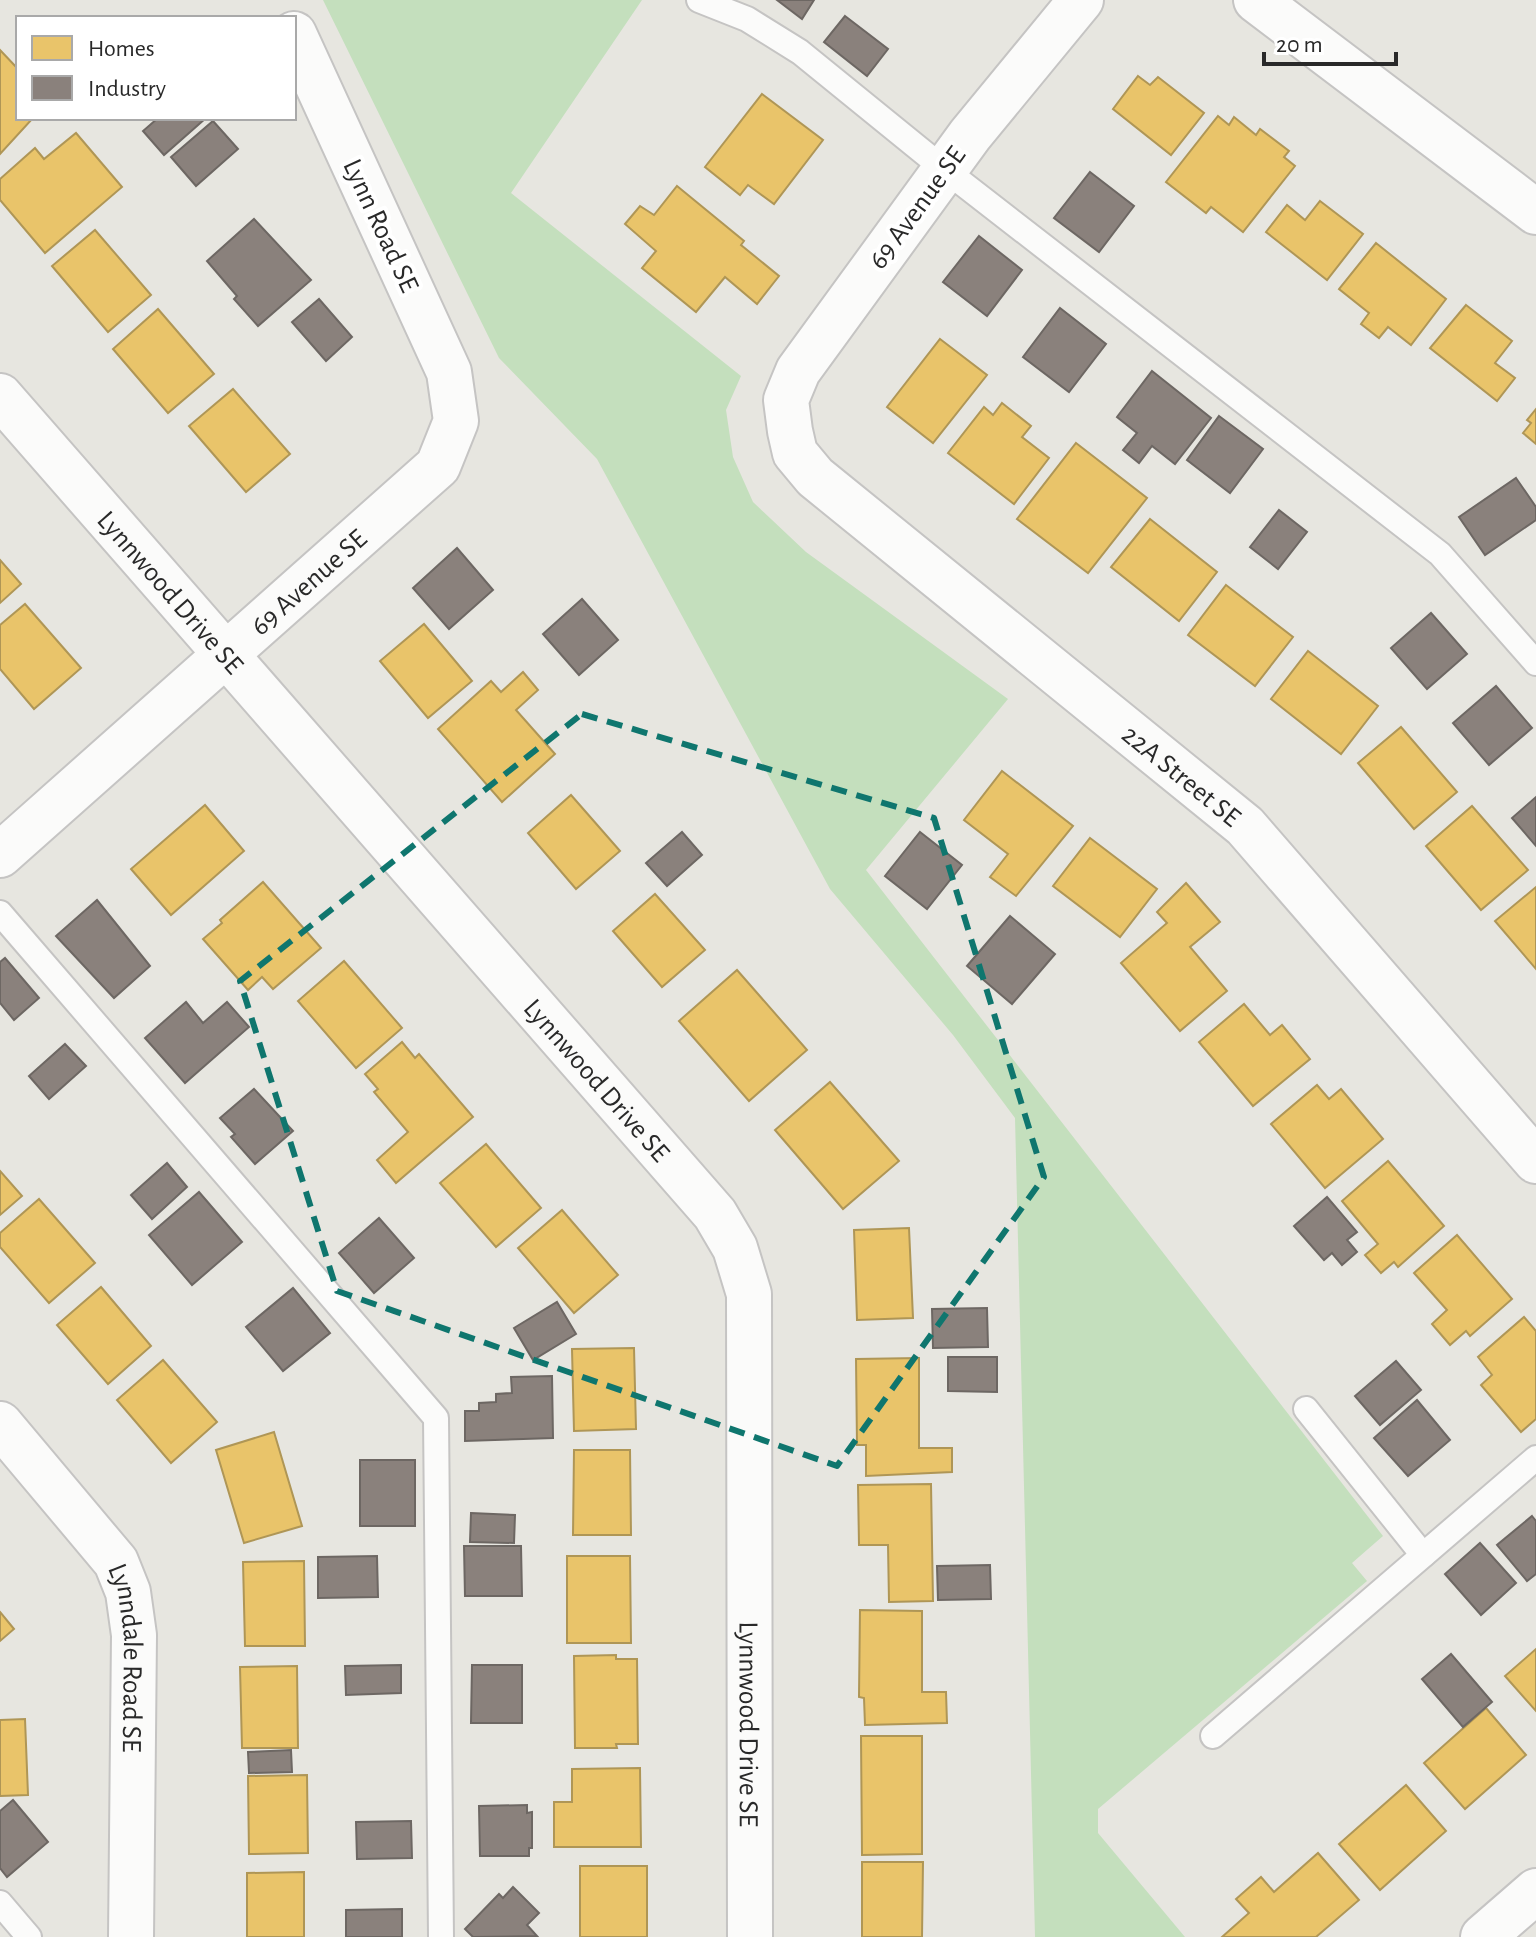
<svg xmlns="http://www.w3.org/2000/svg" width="1536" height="1937" font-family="'Alegreya Sans',sans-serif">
<rect width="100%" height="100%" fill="#e7e6e0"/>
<!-- green -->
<path fill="#c4dfbd" d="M323 0H642L511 193 741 376 726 410 733 457 753 502 806 552 1008 699 866 870 1383 1536 1352 1563 1367 1581 1098 1809V1833L1185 1937H1035L1015 1118 953 1035 830 889 597 459 499 358Z"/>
<!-- homes -->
<g fill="#e9c46a" stroke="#af9656" stroke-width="2">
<path d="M0 50 18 69V118H33L0 154Z"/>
<path d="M1138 76 1150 85 1158 77 1204 113 1171 155 1113 109Z"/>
<path d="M762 94 823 140 774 204 748 185 740 195 705 167Z"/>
<path d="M1218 116 1229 125 1234 117 1256 135 1260 129 1289 151 1284 157 1295 166 1243 232 1211 207 1206 213 1166 182Z"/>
<path d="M76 133 122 187 45 253 0 200V179L35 148 44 159Z"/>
<path d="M677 186 744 241 741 245 779 276 757 304 725 277 696 312 642 268 656 251 625 224 640 206 654 215Z"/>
<path d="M1320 201 1363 234 1327 280 1266 232 1287 205 1305 220Z"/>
<path d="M95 230 151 295 108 332 52 266Z"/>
<path d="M1376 243 1446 299 1411 345 1388 327 1379 338 1361 324 1369 313 1339 289Z"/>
<path d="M1466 305 1512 341 1495 363 1515 378 1497 401 1430 348Z"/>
<path d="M158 309 214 374 168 413 113 349Z"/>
<path d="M940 339 987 375 933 443 887 407Z"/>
<path d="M233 389 290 454 246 492 189 426Z"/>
<path d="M1002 403 1031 426 1022 437 1049 458 1014 504 948 453 984 407 993 415Z"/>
<path d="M1536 409V444L1523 433 1531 423 1527 420Z"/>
<path d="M1076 443 1147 498 1088 573 1017 519Z"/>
<path d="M1150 519 1217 572 1179 621 1111 567Z"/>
<path d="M0 560 21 584 0 603Z"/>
<path d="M1226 585 1293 637 1255 686 1188 635Z"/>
<path d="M25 604 81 668 34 709 0 669V625Z"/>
<path d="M424 624 472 681 428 718 380 661Z"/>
<path d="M1308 651 1378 706 1341 754 1271 699Z"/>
<path d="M523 672 538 690 516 710 555 754 502 802 438 729 491 681 501 692Z"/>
<path d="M1401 727 1457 792 1414 829 1358 763Z"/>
<path d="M1002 771 1073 826 1016 896 990 877 1008 854 964 820Z"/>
<path d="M571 795 620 851 576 889 528 833Z"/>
<path d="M205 805 244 851 171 915 131 869Z"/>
<path d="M1472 806 1528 870 1481 910 1426 846Z"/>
<path d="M1090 838 1157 889 1120 937 1053 886Z"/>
<path d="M263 882 321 948 273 989 262 977 248 990 203 939 222 923 220 920Z"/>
<path d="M1186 883 1220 922 1190 947 1227 991 1180 1031 1121 963 1167 923 1157 912Z"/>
<path d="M1536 887V969L1495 921Z"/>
<path d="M655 894 705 950 662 987 613 931Z"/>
<path d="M344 961 402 1028 356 1068 298 1001Z"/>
<path d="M737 970 807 1050 749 1101 679 1021Z"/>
<path d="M1244 1004 1270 1035 1282 1025 1310 1059 1253 1106 1199 1042Z"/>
<path d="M402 1042 415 1058 419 1054 473 1117 396 1183 377 1160 408 1132 374 1092 378 1089 365 1074Z"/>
<path d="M830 1082 899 1161 843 1209 775 1130Z"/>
<path d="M1317 1085 1329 1099 1341 1089 1383 1139 1325 1188 1271 1124Z"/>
<path d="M486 1144 541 1208 496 1247 440 1183Z"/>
<path d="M1388 1161 1444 1226 1398 1267 1394 1262 1381 1273 1365 1255 1378 1244 1342 1201Z"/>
<path d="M0 1171 22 1196 0 1215Z"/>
<path d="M39 1199 95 1263 49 1303 0 1247V1233Z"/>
<path d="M562 1210 618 1275 574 1313 518 1248Z"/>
<path d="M909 1228 913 1318 857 1320 854 1230Z"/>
<path d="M1457 1235 1512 1299 1470 1336 1466 1331 1450 1345 1432 1324 1447 1310 1414 1273Z"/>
<path d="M101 1287 151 1346 108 1384 57 1325Z"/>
<path d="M1524 1317 1536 1331V1419L1521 1432 1481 1385 1492 1375 1478 1357Z"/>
<path d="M634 1348 636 1429 574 1431 572 1349Z"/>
<path d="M919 1358V1448H952V1472L866 1476V1445H857L856 1359Z"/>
<path d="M163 1360 217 1422 171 1463 117 1400Z"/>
<path d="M274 1432 302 1526 244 1543 216 1450Z"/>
<path d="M574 1450H630L631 1535H573Z"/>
<path d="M931 1484 933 1601 889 1602 888 1545H859L858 1485Z"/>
<path d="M567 1556H630L631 1643H567Z"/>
<path d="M304 1561 305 1646H245L243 1562Z"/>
<path d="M860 1610 922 1611V1692H946L947 1723 865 1725 864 1698 859 1697Z"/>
<path d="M0 1612 14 1629 0 1641Z"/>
<path d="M1536 1649V1711L1505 1676Z"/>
<path d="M616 1655V1659H637L638 1744H616L617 1748H575L574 1656Z"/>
<path d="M297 1666 298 1748H242L240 1667Z"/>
<path d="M1486 1708 1526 1755 1465 1809 1424 1763Z"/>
<path d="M25 1719 28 1795 0 1796V1720Z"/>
<path d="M861 1736H922V1854L862 1855Z"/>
<path d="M640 1768 641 1847H554V1802H572V1769Z"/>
<path d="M307 1775 308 1853 249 1854 248 1776Z"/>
<path d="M1406 1785 1446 1831 1380 1890 1339 1844Z"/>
<path d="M1318 1853 1359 1900 1316 1937H1222L1249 1913 1236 1899 1261 1877 1274 1892Z"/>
<path d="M862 1862H923L922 1937H862Z"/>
<rect x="580" y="1866" width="67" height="71"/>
<path d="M304 1872V1937H247V1873Z"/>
</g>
<!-- industry -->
<g fill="#8a817c" stroke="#6d6763" stroke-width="2">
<path d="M777 0H814L802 19Z"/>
<path d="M845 16 888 49 867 76 824 42Z"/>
<path d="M158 118H206L164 155 143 131Z"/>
<path d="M213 121 238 149 196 186 171 157Z"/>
<path d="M1090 172 1134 206 1099 252 1054 218Z"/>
<path d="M254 219 311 280 258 326 234 299 237 296 207 261Z"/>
<path d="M979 236 1022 270 987 316 943 282Z"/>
<path d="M319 299 352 337 326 361 292 322Z"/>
<path d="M1060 308 1106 344 1069 392 1023 357Z"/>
<path d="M1152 371 1211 418 1175 464 1152 446 1139 463 1123 450 1137 433 1117 417Z"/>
<path d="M1219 416 1263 449 1230 493 1187 460Z"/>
<path d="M1516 478 1536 507V520L1485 555 1459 517Z"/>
<path d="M1279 510 1307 532 1278 569 1250 547Z"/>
<path d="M457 548 493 590 449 629 413 588Z"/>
<path d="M582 599 618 640 579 675 543 634Z"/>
<path d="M1431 613 1467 654 1427 689 1391 648Z"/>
<path d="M1496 686 1532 728 1489 765 1453 723Z"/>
<path d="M1536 797V846L1512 818Z"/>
<path d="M682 832 702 855 667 886 646 863Z"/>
<path d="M920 832 962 865 927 909 885 876Z"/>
<path d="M97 900 150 966 114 998 56 936Z"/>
<path d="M1010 916 1055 954 1012 1004 967 966Z"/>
<path d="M5 958 39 998 14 1020 0 1003V962Z"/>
<path d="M186 1002 203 1023 227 1002 249 1027 185 1083 145 1038Z"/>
<path d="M65 1044 86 1066 49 1099 29 1076Z"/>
<path d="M254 1089 293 1131 255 1164 231 1137 235 1134 220 1118Z"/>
<path d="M167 1163 187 1187 152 1219 131 1195Z"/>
<path d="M199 1192 242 1242 192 1285 149 1235Z"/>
<path d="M1327 1197 1357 1232 1347 1240 1357 1252 1342 1265 1332 1253 1324 1260 1294 1226Z"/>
<path d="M379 1218 414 1258 374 1293 339 1253Z"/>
<path d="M293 1288 330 1333 283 1371 246 1327Z"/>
<path d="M557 1302 576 1334 533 1360 514 1328Z"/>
<path d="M987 1308 988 1347 933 1348 932 1309Z"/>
<path d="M948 1357H997V1392L948 1391Z"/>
<path d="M1396 1361 1421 1390 1380 1425 1355 1396Z"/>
<path d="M552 1376 553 1438 465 1441V1411H479V1403L496 1402V1394L512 1393 511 1377Z"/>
<path d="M1417 1400 1450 1440 1408 1476 1374 1438Z"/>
<rect x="360" y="1460" width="55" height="66"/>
<path d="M471 1513 515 1515 514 1543 470 1542Z"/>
<path d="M1532 1516 1536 1521V1574L1527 1581 1497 1545Z"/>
<path d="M1480 1543 1516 1583 1481 1615 1445 1574Z"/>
<path d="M464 1546H521L522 1596H465Z"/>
<path d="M377 1556 378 1597 318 1598V1557Z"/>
<path d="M990 1565 991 1599 938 1600 937 1566Z"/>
<path d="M1451 1654 1492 1702 1463 1727 1422 1679Z"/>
<path d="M401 1665V1693L346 1695 345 1666Z"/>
<path d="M472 1665H522V1723H471Z"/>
<path d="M291 1750 292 1772 249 1773 248 1752Z"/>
<path d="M13 1800 48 1842 7 1877 0 1868V1811Z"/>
<path d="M527 1805V1813L532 1812V1848H529V1856H480L479 1806Z"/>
<path d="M411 1821 412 1858 357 1859 356 1822Z"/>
<path d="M513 1887 539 1913 527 1925 537 1936 473 1937 465 1929 499 1894 503 1898Z"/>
<path d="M402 1909V1937H346V1910Z"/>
</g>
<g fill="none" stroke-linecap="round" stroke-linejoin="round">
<!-- lane casing -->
<g stroke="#c5c4c3" stroke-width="28">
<g id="lane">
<path d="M699 0 747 19 800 52 944 169 1440 554 1536 663"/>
<path d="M0 913 436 1418 441 1937"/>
<path d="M1306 1409 1423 1555"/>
<path d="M1213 1736 1536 1458"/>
<path d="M0 1903 29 1937"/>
</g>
</g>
<!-- street casing -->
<g stroke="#c5c4c3" stroke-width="48">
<g id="street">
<path id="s1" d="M1081 0 970 135 798 371 786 400 790 431 795 453 815 477 1245 826 1536 1161"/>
<path d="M1256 0 1536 212"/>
<path id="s2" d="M0 396 715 1214 735 1248 749 1294 750 1937"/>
<path id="s3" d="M0 855 438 466 456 421 449 372 294 34"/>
<path id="s4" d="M0 1424 116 1562 128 1592 134 1635 131 1937"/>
<path d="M1483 1937 1536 1891"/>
</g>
</g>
<!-- lane -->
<use href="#lane" stroke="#fbfbfa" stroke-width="24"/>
<!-- street -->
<use href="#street" stroke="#fbfbfa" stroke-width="44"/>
</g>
<!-- marked area -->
<path fill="none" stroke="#0f766e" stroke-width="6" stroke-dasharray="16 10" stroke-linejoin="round" d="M582 714 934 818 1044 1177 837 1466 337 1291 240 981Z"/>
<g text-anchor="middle" stroke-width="8" stroke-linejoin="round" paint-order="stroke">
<!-- street labels -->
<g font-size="28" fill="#292929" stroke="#fff">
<text transform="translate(916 207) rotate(-54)" y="10">69 Avenue SE</text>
<text transform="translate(382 225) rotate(65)" y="10">Lynn Road SE</text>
<text dy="10" stroke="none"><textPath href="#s3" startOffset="412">69 Avenue SE</textPath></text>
<text dy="10" stroke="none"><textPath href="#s2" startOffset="260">Lynnwood Drive SE</textPath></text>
<text dy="10" stroke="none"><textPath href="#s1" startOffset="1056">22A Street SE</textPath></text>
<text dy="10" stroke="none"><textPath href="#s2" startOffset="908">Lynnwood Drive SE</textPath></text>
<text dy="10" stroke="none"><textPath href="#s4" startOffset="278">Lynndale Road SE</textPath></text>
<text dy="10" stroke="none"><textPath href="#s2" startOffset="1604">Lynnwood Drive SE</textPath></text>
</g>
</g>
<!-- legend -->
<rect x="16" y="16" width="280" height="104" fill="#ffffff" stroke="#a9a9a9" stroke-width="2"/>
<rect x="32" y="36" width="40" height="24" fill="#e9c46a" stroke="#a9a9a9" stroke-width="2"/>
<text x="88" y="56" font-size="24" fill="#292929">Homes</text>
<rect x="32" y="76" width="40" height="24" fill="#8a817c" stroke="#a9a9a9" stroke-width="2"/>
<text x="88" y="96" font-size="24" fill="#292929">Industry</text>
<!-- scale -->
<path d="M1264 52v12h132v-12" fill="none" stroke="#292929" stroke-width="4"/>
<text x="1276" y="52" font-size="24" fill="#292929" stroke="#ffffff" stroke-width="6" paint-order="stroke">20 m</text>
</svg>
